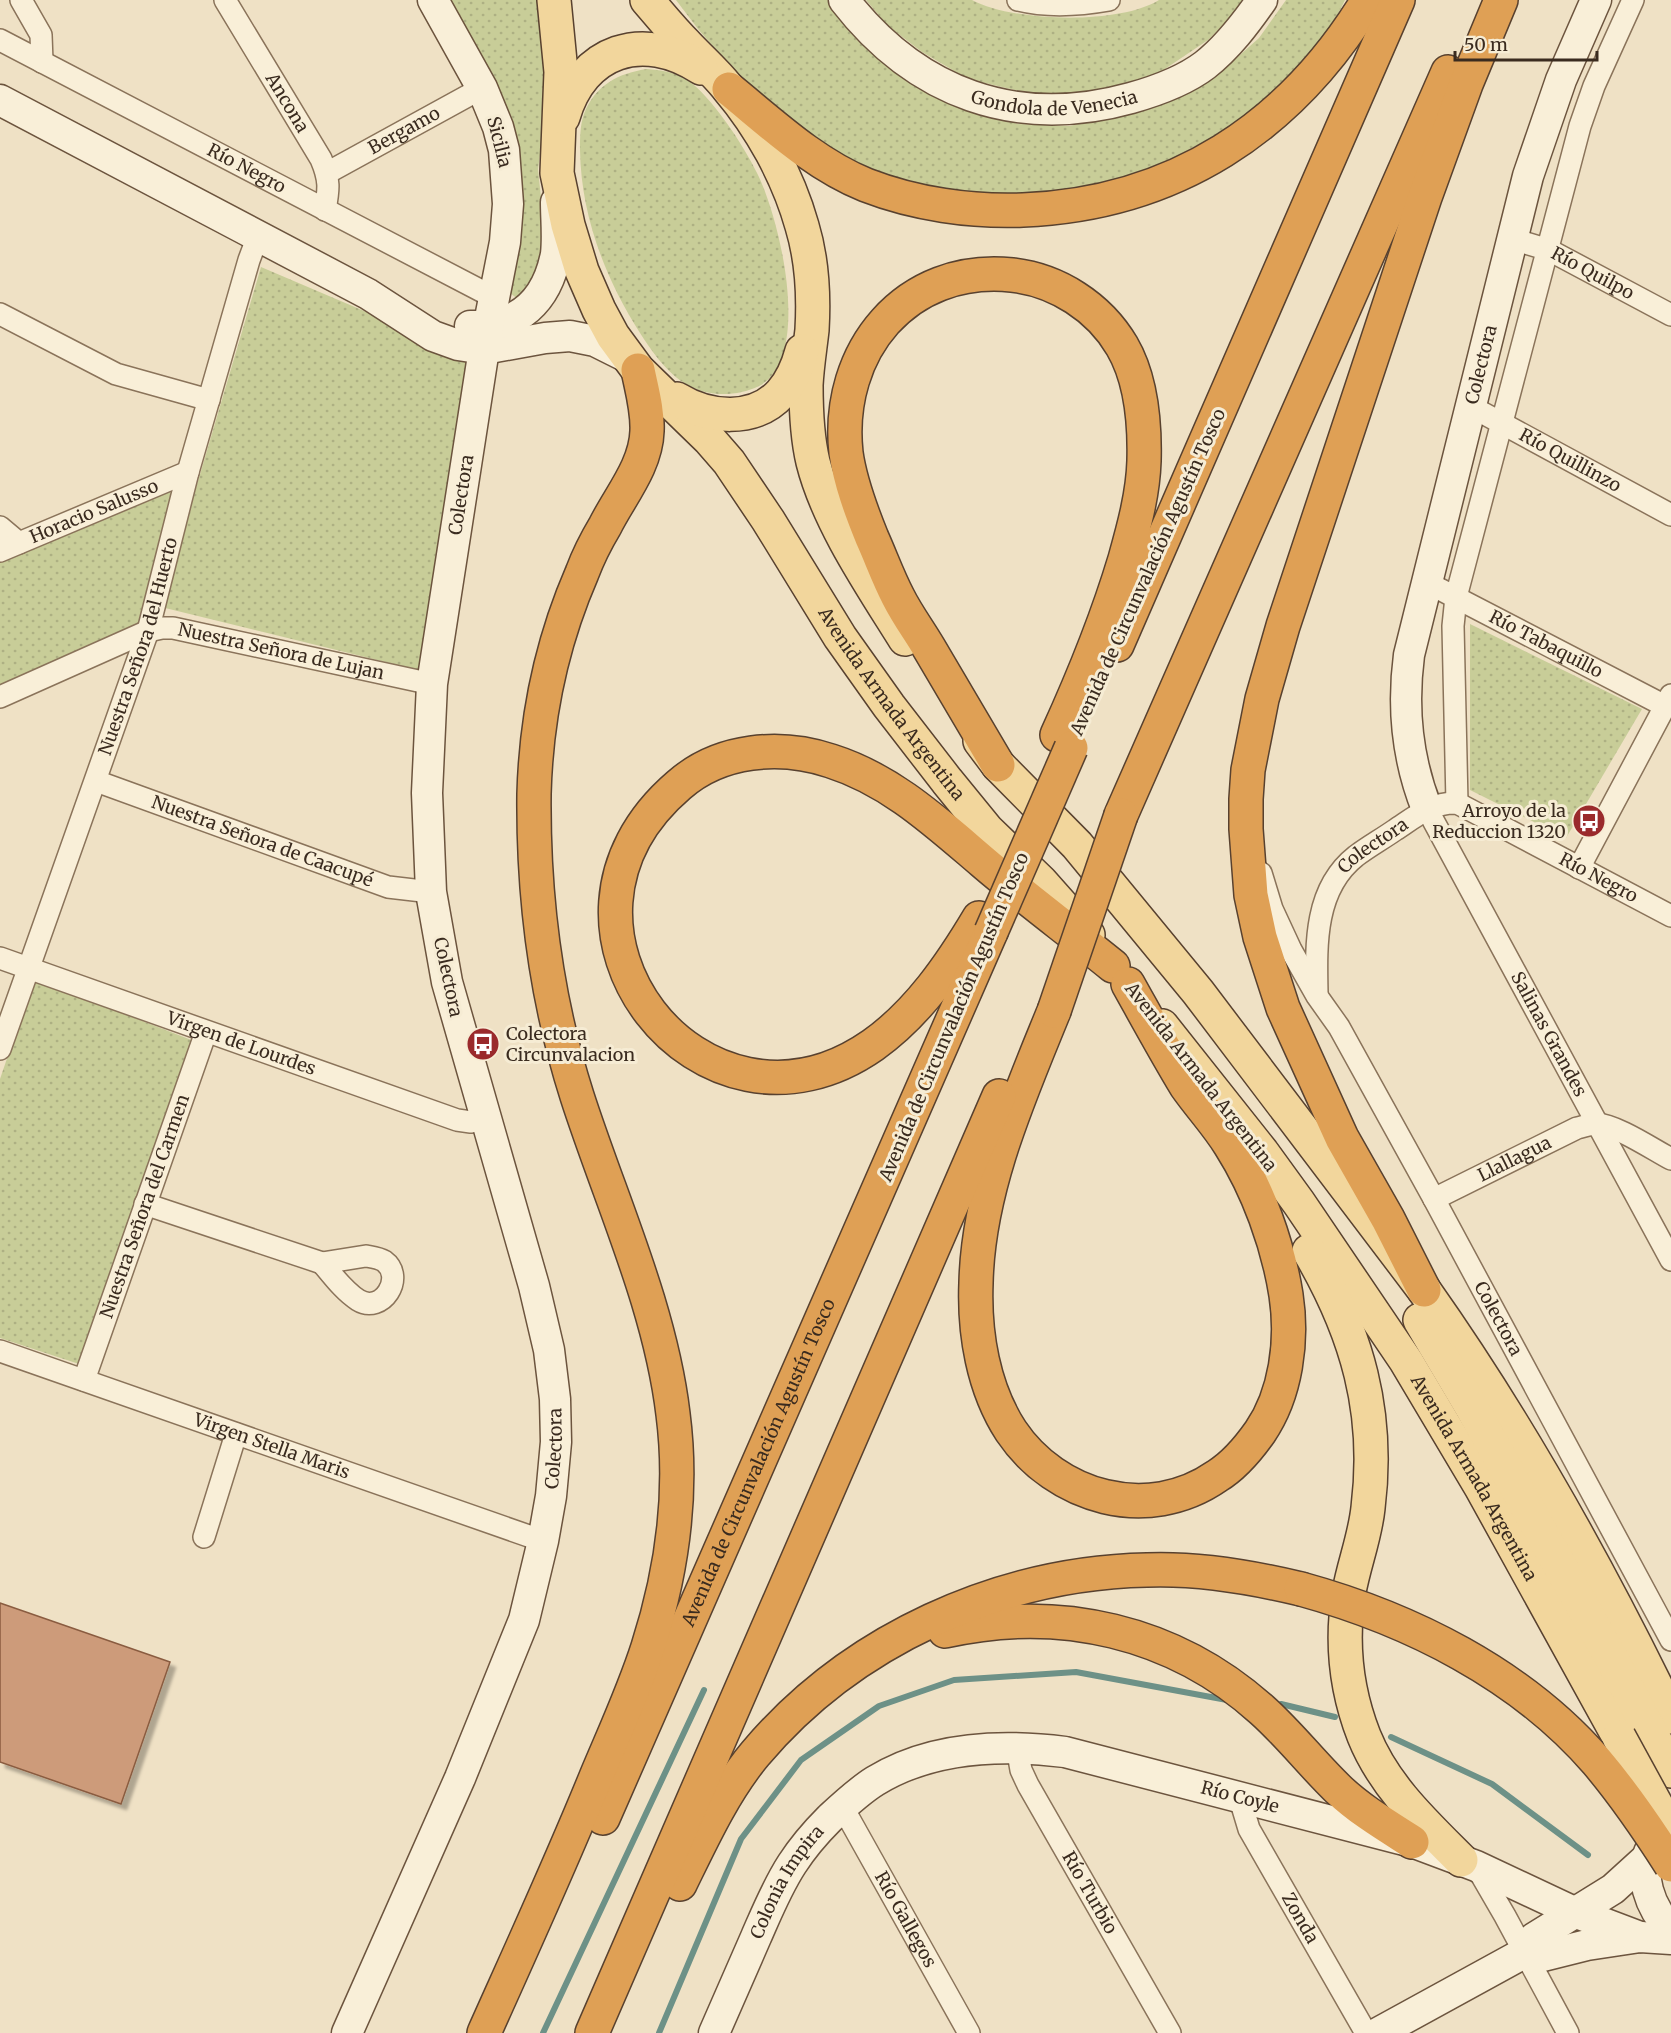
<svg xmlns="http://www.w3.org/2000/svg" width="1671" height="2033" font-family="Merriweather,serif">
<defs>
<pattern id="grass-dots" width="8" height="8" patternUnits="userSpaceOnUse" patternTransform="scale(1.5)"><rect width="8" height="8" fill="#c8cd98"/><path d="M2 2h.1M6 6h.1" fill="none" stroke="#adb083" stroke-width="1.8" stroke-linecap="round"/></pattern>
<filter id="shadow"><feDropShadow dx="5.5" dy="5.5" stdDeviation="1.5" flood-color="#0004"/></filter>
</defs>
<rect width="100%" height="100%" fill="#efe1c5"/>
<!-- grass -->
<g fill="url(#grass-dots)">
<path d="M448 0H541L548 97 538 169 547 256 539 280 518 299 510 293 518 176Z"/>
<path d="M676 0H835L969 110 1018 124 1070 126 1141 109 1214 78 1259 38 1286 0H1345L1335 20 1308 62 1232 127 1171 159 1124 181 1021 198 917 190 874 176 772 109 728 64 698 29Z"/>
<path d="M866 0H972C1013 22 1119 25 1159 0H1248L1208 40 1159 73 1117 92 1065 97 1028 93 968 79 922 52 887 25Z"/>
<path d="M647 69C660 70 674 72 686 79 711 95 744 146 757 173 779 216 814 357 759 386 734 398 704 397 681 381 664 369 651 350 640 333 605 278 581 216 580 150 580 138 580 125 584 114 595 85 619 73 647 69Z"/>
<path d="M261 267 472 357 418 670 161 607Z"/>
<path d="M164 489 170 491 172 496 138 623 134 628 0 685V561Z"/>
<path d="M1470 624 1642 709 1566 838 1470 790Z"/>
<path d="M34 979 194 1041 82 1365 0 1338V1079Z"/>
</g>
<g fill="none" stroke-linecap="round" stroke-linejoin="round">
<!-- stream -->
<g stroke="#6d9187" stroke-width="6">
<path d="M1281 1704 1335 1717"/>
<path d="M1391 1737 1492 1784 1588 1855"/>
<path d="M543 2033 704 1690"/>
<path d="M659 2033 741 1839 801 1760 879 1706 954 1680 1076 1672 1227 1700"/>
</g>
</g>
<!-- building -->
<path fill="#cd9b7a" stroke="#8a5c40" stroke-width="1.5" filter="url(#shadow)" d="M0 1603 170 1662 121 1804 0 1762Z"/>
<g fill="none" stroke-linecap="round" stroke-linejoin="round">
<!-- street casing -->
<g stroke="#8a735a" stroke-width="24">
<g id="street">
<path d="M21 0 41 35 42 62"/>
<path id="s1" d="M225 0 321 159C330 180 329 189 325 210"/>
<path d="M1018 0C1046 7 1081 5 1109 0"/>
<path id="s2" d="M0 40 493 297"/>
<path id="s3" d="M327 173 482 88"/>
<path id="s4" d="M1512 239 1549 250 1671 315"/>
<path d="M0 314 116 374 209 400"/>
<path id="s5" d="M1470 406 1671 515"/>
<path d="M0 527 19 543"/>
<path id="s6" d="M0 551 188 472"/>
<path id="s7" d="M1426 582 1665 706"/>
<path id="s8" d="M0 697 148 631 162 628H173L432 684"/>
<path id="s9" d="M96 781 388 887 431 892"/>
<path d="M1457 803 1453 626 1456 597 1580 126 1594 86 1633 0"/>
<path id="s10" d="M1427 809 1671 1260"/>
<path d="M1579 868 1671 695"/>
<path id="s11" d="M1261 873 1272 909 1291 950 1317 996 1339 1027 1434 1199 1671 1640"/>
<path id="s12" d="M0 958 457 1120 471 1122 485 1119"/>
<path id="s13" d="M1317 993C1316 945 1314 889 1356 856 1368 847 1382 839 1395 830 1415 817 1432 802 1457 803L1671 916"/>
<path id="s14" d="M0 1049 148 631 188 472 249 260 258 236"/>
<path id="s15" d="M1434 1199 1577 1128C1583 1127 1589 1124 1596 1124 1617 1125 1652 1149 1671 1159"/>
<path d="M145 1204 322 1263"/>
<path d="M366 1256C371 1257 379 1258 384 1261 406 1277 382 1315 358 1300 344 1291 333 1276 322 1263Z"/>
<path id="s16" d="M0 1351 543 1541"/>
<path id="s17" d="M84 1380 206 1032"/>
<path d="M204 1537 236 1434"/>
<path id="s18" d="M1017 1747 1021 1770 1028 1785 1170 2033"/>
<path id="s19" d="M1240 1799 1249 1829 1366 2033"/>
<path id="s20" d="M842 1806 969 2033"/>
<path d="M1476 1866 1505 1916 1568 2033"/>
</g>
</g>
<!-- secondary casing -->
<g stroke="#6c543e" stroke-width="33">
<g id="secondary">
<path id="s21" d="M844 0C916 93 1016 130 1131 98 1156 91 1184 81 1205 65 1228 47 1246 23 1262 0"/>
<path d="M0 100 368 294 433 336 458 345 484 349 545 338 570 336 595 341 627 357"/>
<path d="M470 326C519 328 547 301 556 254 558 237 556 219 556 202"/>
<path id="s22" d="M1427 809C1407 759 1402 708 1409 655L1528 176 1561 80 1596 0"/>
<path d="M1652 1846C1637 1874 1650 1908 1671 1930"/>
<path d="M1524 1953 1543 1956 1587 1945 1640 1937 1671 1939"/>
<path id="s23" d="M347 2033 460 1778 524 1620 543 1541 551 1496 556 1442 555 1399 549 1350 534 1286 447 982 431 892 427 793 432 684 484 349 505 242 508 204 504 150 498 127 482 88 433 0"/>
<path id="s24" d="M714 2033C728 2001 742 1969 756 1937 767 1912 777 1887 792 1864 803 1847 816 1832 830 1818 844 1805 859 1791 875 1781 932 1746 1002 1744 1065 1752L1412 1842 1476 1866 1574 1912 1640 1937"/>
<path d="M1378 2033 1524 1953 1534 1938 1613 1889 1646 1859"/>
</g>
</g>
<!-- primary casing -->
<g stroke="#58412f" stroke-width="36">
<g id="primary">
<path id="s25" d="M554 0 561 72 557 173 568 225 582 271 599 310 613 336 638 370 709 439 729 462 768 520 840 637 889 706 947 781 987 830 1041 882 1088 935"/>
<path d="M647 0C660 15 672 30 686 44 700 59 715 72 727 87 761 127 788 176 802 226 812 259 814 296 812 330 810 348 807 366 806 385 806 410 807 437 813 462 828 522 872 586 905 639"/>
<path d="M563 117C582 50 643 30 701 68"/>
<path d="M677 399C708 418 754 423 781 393 792 381 798 366 802 351"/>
<path d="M980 741 998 765 1077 845 1198 992 1424 1290C1518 1423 1600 1570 1671 1717"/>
<path id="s26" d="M1162 1026 1262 1152 1299 1203 1406 1361 1481 1487 1619 1737"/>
<path d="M1309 1251C1357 1333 1380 1412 1368 1508 1365 1537 1354 1564 1349 1592 1341 1640 1346 1690 1364 1736 1384 1786 1424 1823 1461 1860"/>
<path d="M1420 1320 1471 1406 1613 1661 1671 1771"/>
</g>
</g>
<!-- highway casing -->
<g stroke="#58412f" stroke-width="36">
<g id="highway">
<path d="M729 89C772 124 814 164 866 185 915 204 971 212 1023 210 1174 204 1290 128 1368 0"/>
<path d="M1117 645 1398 0"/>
<path d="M998 765C975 726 952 687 929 648 919 631 907 615 898 597 888 578 881 558 872 538 861 511 850 482 846 453 835 351 906 264 1012 275 1057 280 1099 307 1122 346 1142 380 1145 423 1144 461 1143 494 1134 527 1125 559 1107 619 1083 678 1057 735"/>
<path d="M1121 815 1448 72"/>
<path d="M979 918C951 965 918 1013 873 1045 703 1164 514 926 679 785 720 749 780 744 831 761 891 780 936 822 983 862 1025 898 1070 931 1113 966"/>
<path d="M1054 1011C1019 1097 978 1189 976 1283 974 1333 983 1388 1011 1431 1056 1498 1148 1524 1217 1476 1235 1465 1248 1449 1260 1432 1286 1394 1293 1341 1286 1295 1278 1244 1258 1189 1230 1145 1217 1124 1200 1106 1186 1086 1166 1053 1147 1018 1128 984"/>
<path d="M1424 1290 1388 1219 1342 1138 1283 1008 1260 937 1251 895 1246 829V799L1248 770 1262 699 1283 626 1425 197 1466 84 1501 0"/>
<path d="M945 1631C1059 1605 1174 1631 1262 1710 1290 1735 1312 1764 1338 1789 1360 1810 1387 1826 1412 1842"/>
<path id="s27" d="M603 1818 991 932"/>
<path d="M680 1884C702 1839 724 1791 755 1754 851 1640 999 1573 1147 1570 1199 1568 1251 1577 1301 1589"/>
<path d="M484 2033C522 1948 561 1863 596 1777 614 1734 634 1691 648 1647 672 1572 683 1491 673 1414 660 1305 610 1199 577 1096 546 999 533 896 534 794 536 719 552 642 582 573 588 557 596 541 605 526 620 496 646 466 647 431 648 410 642 390 638 370"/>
<path d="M592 2033 999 1096"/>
</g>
</g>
<!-- street -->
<use href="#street" stroke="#f9efd8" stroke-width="21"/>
<!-- secondary -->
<use href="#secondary" stroke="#f9efd8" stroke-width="30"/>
<!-- primary -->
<use href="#primary" stroke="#f2d69c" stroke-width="33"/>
<!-- highway -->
<use href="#highway" stroke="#dfa055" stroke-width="33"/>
<!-- primary-bridge casing -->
<g stroke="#58412f" stroke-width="36" stroke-linecap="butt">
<path id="primary-bridge" d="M1619 1737 1671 1832"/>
</g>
<!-- highway-bridge casing -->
<g stroke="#58412f" stroke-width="36" stroke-linecap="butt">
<g id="highway-bridge">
<path d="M991 932 1071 748"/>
<path d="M1054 1011 1121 815"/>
<path d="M1301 1589C1410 1619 1521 1674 1597 1762 1624 1794 1648 1829 1671 1865"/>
</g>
</g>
<!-- primary-bridge -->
<use href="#primary-bridge" stroke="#f2d69c" stroke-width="33"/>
<!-- highway-bridge -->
<use href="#highway-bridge" stroke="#dfa055" stroke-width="33"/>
</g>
<!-- icons -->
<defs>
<g id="bus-disc" transform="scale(1.725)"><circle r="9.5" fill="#9a2a2c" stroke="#f6ecd4"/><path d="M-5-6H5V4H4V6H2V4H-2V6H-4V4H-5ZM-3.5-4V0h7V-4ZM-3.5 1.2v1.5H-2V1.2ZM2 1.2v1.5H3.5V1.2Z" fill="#fff"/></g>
</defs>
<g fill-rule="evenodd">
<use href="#bus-disc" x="1589" y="821"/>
<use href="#bus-disc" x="483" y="1044"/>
</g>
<g text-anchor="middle" stroke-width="6" stroke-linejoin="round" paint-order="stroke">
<!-- street labels -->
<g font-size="18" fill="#3a2b1f" stroke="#f6ecd4">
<text dy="6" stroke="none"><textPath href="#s21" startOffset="246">Gondola de Venecia</textPath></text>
<text dy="6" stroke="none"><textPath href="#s1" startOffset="120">Ancona</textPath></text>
<text dy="6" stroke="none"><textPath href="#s3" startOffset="88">Bergamo</textPath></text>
<text transform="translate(499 142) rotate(76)" y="6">Sicilia</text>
<text dy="6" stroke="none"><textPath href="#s2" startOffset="278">Río Negro</textPath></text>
<text dy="6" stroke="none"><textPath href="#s4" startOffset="88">Río Quilpo</textPath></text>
<text dy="6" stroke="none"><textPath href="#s22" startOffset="456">Colectora</textPath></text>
<text dy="6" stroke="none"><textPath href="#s5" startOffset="114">Río Quillinzo</textPath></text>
<text dy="6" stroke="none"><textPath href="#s23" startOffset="1596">Colectora</textPath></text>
<text dy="6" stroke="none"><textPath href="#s6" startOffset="102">Horacio Salusso</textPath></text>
<text transform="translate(1148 572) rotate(-66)" y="6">Avenida de Circunvalación Agustín Tosco</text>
<text dy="6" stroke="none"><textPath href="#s7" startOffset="135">Río Tabaquillo</textPath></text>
<text dy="6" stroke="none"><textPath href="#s14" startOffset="426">Nuestra Señora del Huerto</textPath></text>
<text dy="6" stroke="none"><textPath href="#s8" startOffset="298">Nuestra Señora de Lujan</textPath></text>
<text dy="6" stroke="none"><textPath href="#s25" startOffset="810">Avenida Armada Argentina</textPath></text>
<text dy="6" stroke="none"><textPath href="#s9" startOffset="177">Nuestra Señora de Caacupé</textPath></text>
<text dy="6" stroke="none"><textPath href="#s13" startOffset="168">Colectora</textPath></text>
<text dy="6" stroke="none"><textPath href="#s13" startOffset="424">Río Negro</textPath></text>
<text transform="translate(448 977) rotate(78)" y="6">Colectora</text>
<text transform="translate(954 1017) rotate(-67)" y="6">Avenida de Circunvalación Agustín Tosco</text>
<text dy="6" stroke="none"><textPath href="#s10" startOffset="256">Salinas Grandes</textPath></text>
<text dy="6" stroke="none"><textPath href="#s12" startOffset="256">Virgen de Lourdes</textPath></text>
<text transform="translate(1201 1077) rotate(52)" y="6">Avenida Armada Argentina</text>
<text dy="6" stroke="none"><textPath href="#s15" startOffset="90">Llallagua</textPath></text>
<text dy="6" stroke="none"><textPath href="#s17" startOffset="184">Nuestra Señora del Carmen</textPath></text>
<text dy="6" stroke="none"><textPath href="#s11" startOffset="506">Colectora</textPath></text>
<text dy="6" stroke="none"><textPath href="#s16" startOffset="288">Virgen Stella Maris</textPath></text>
<text dy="6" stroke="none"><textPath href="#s23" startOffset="624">Colectora</textPath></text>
<text dy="6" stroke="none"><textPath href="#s27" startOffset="388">Avenida de Circunvalación Agustín Tosco</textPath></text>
<text dy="6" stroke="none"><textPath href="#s26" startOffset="550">Avenida Armada Argentina</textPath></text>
<text dy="6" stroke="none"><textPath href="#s24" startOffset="681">Río Coyle</textPath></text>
<text dy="6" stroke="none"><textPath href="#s24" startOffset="168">Colonia Impira</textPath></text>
<text dy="6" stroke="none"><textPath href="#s18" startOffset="164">Río Turbio</textPath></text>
<text dy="6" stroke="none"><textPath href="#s19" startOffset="134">Zonda</textPath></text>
<text dy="6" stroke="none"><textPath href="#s20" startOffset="130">Río Gallegos</textPath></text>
</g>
<!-- poi labels -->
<g font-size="18" fill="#3a2b1f" stroke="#f6ecd4" text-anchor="end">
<text x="1566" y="817">Arroyo de la<tspan x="1566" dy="21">Reduccion 1320</tspan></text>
<text x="506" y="1040" text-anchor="start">Colectora<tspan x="506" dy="21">Circunvalacion</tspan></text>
</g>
</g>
<!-- scale -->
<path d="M1455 51v9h142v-9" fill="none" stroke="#3a2b1f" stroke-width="3"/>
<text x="1464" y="51" font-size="18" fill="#3a2b1f" stroke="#f6ecd4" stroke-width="4.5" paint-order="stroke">50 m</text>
</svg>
